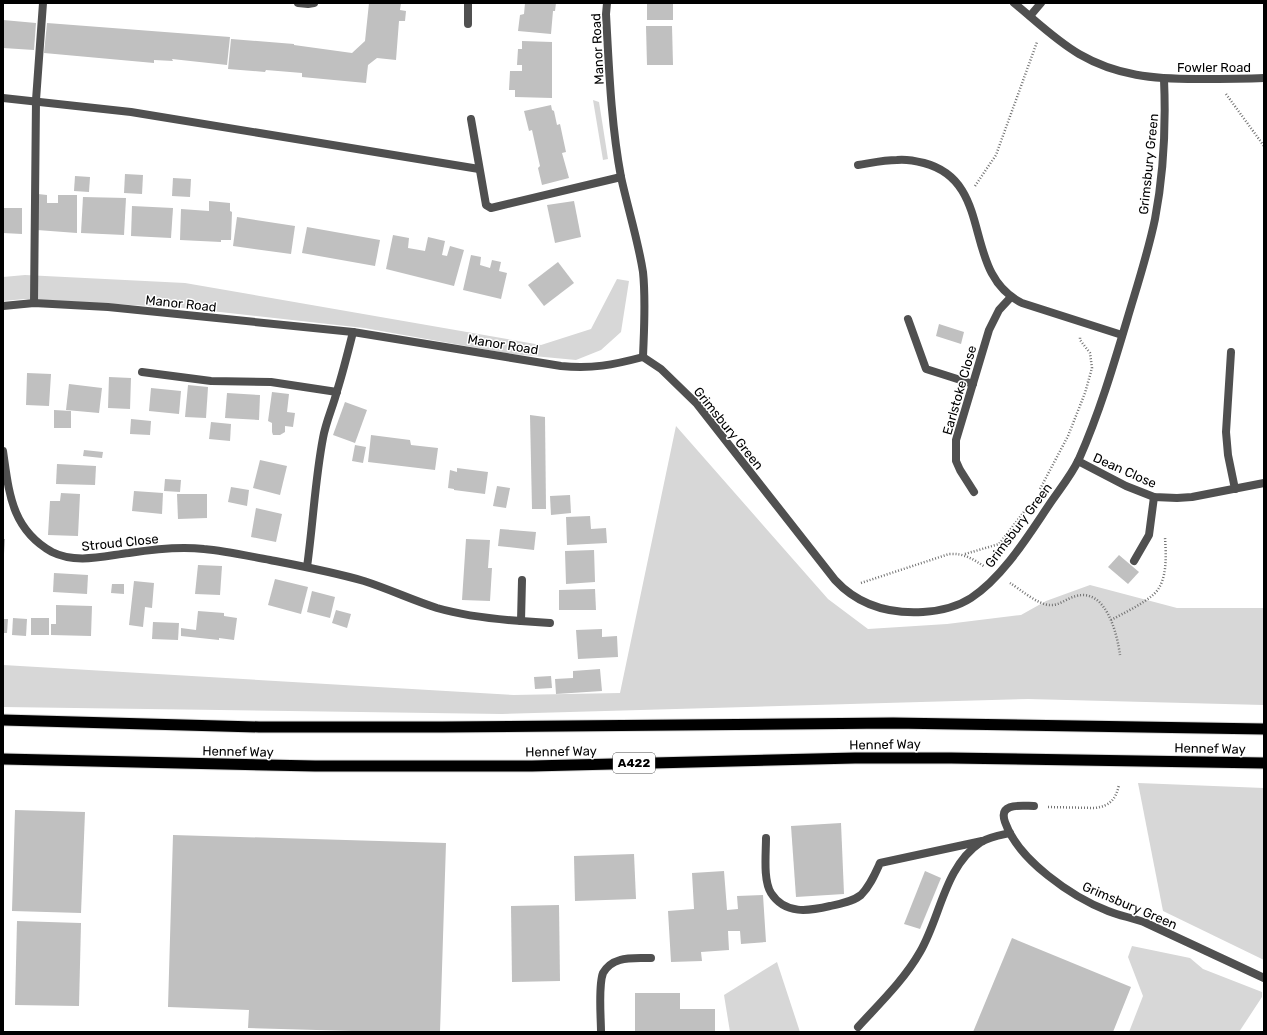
<svg xmlns="http://www.w3.org/2000/svg" width="1267" height="1035" font-family="Rubik,sans-serif">
<rect width="100%" height="100%" fill="#fff"/>
<!-- green -->
<g fill="#d7d7d7">
<path d="M593 100 599 102 608 159 603 160Z"/>
<path d="M25 275 185 283 541 345 591 329 617 279 629 281 621 332 601 350 576 360 512 354 364 328 184 308 25 299 3 301V277Z"/>
<path d="M676 426 828 599 868 629 947 624 1021 615 1046 601 1090 585 1177 608H1264V705L1028 699 502 714 3 707V665L514 695 620 693Z"/>
<path d="M1138 783 1264 788V960L1163 911Z"/>
<path d="M1132 946 1190 958 1203 969 1262 992V997L1239 1032H1129L1143 996 1128 957Z"/>
<path d="M777 962 800 1032H730L724 995Z"/>
</g>
<!-- building -->
<g fill="#c0c0c0">
<path d="M369 3H401L400 10 406 11 405 21H399L396 60 377 58 368 65 366 83 302 77V73L266 70 265 72 228 69 231 39 294 44V45L352 53 365 41Z"/>
<path d="M525 3H556L555 11H553L551 34 518 31 520 15 524 14Z"/>
<rect x="647" y="3" width="26" height="17"/>
<path d="M3 20 36 23 34 50 3 48Z"/>
<path d="M47 23 230 37 227 65 172 59 173 61 154 60V63L44 53Z"/>
<path d="M646 26H672L673 65H647Z"/>
<path d="M522 41 552 42V98L515 97V90H509L510 71H522V65H517L518 49H522Z"/>
<path d="M551 105 552 110 554 111 557 125 560 124 566 152 562 153 569 178 542 185 538 168 540 166 532 130 529 131 524 111Z"/>
<path d="M125 174 143 175 142 194 124 193Z"/>
<path d="M75 176 90 177 89 192 74 191Z"/>
<path d="M173 178 191 179 190 197 172 196Z"/>
<path d="M38 194 47 195V203H58V195H77V233L37 230Z"/>
<path d="M83 197 126 198 124 235 81 233Z"/>
<path d="M209 201 230 203V211L232 212 231 240H221V242L180 240 181 209 209 211Z"/>
<path d="M574 201 581 237 555 243 547 205Z"/>
<path d="M132 206 173 208 171 238 131 236Z"/>
<path d="M3 208H22V234L3 233Z"/>
<path d="M237 217 295 226 291 254 233 246Z"/>
<path d="M307 227 380 240 375 266 302 253Z"/>
<path d="M393 235 409 238 408 248 425 251 428 237 445 241 442 255 447 256 450 246 464 250 454 286 386 269Z"/>
<path d="M471 255 481 257 480 265 490 268 492 260 501 262 499 271 507 273 501 299 463 290Z"/>
<path d="M558 262 574 283 544 306 528 285Z"/>
<path d="M939 324 964 332 961 344 936 336Z"/>
<path d="M27 373 51 374 49 406 26 405Z"/>
<path d="M109 377 131 378 130 409 108 408Z"/>
<path d="M69 384 102 388 99 413 66 410Z"/>
<path d="M188 385 208 387 206 418 185 417Z"/>
<path d="M151 388 181 391 179 414 149 411Z"/>
<path d="M272 392 289 394 287 412 295 413 293 427 285 426V432L280 435H273L272 432V423L268 421Z"/>
<path d="M227 393 260 395 259 420 225 418Z"/>
<path d="M345 402 367 410 355 443 333 435Z"/>
<path d="M54 410 71 411V428H54Z"/>
<path d="M530 415 545 417 546 509H532Z"/>
<path d="M131 419 151 421 150 435 130 434Z"/>
<path d="M211 422 231 424 230 441 209 439Z"/>
<path d="M371 435 410 440 411 445 438 448 435 470 368 462Z"/>
<path d="M355 445 366 447 363 463 352 461Z"/>
<path d="M84 450 103 452 102 458 83 456Z"/>
<path d="M260 460 287 466 280 495 253 488Z"/>
<path d="M57 464 96 466 95 485 56 484Z"/>
<path d="M457 468 488 472 485 494 454 490V489L448 488 450 470 457 472Z"/>
<path d="M165 479 181 480 180 492 164 491Z"/>
<path d="M497 486 510 488 506 508 493 506Z"/>
<path d="M231 487 249 490 247 506 228 502Z"/>
<path d="M134 491 163 493 162 514 132 511Z"/>
<path d="M61 493 80 494 78 536 48 535 50 501H60Z"/>
<path d="M177 494H207V518L178 519Z"/>
<path d="M570 495 571 513 551 515 550 496Z"/>
<path d="M256 508 282 514 276 542 251 537Z"/>
<path d="M590 516 591 529 606 528 607 543 567 545 566 517Z"/>
<path d="M500 529 536 532 534 550 498 546Z"/>
<path d="M3 539H5L4 554H3Z"/>
<path d="M466 539 490 540 488 568H492L490 601 462 600Z"/>
<path d="M594 550 595 582 566 584 565 551Z"/>
<path d="M1119 555 1139 572 1128 584 1108 567Z"/>
<path d="M198 565 222 566 220 595 195 594Z"/>
<path d="M54 573 88 575 87 594 53 592Z"/>
<path d="M275 579 308 587 301 614 268 605Z"/>
<path d="M134 581 154 583 152 608 145 607 143 627 129 625Z"/>
<path d="M112 584H124V594L111 593Z"/>
<path d="M595 589 596 610H559V590Z"/>
<path d="M312 591 335 597 330 618 307 612Z"/>
<path d="M56 605 92 606 91 636 51 635V624H56Z"/>
<path d="M336 610 351 614 347 628 332 623Z"/>
<path d="M198 611 224 613V616L237 618 234 640 219 638V640L181 636V628L196 630Z"/>
<path d="M13 618 27 619 26 636 12 635Z"/>
<rect x="31" y="618" width="18" height="17"/>
<path d="M3 619H8L7 633H3Z"/>
<path d="M153 622 179 623 178 640 152 639Z"/>
<path d="M602 629V637L617 636 618 657 578 659 576 630Z"/>
<path d="M600 669 602 691 556 694 555 679 573 678V671Z"/>
<path d="M551 676 552 688 535 689 534 677Z"/>
<path d="M15 810 85 812 81 913 12 911Z"/>
<path d="M841 823 844 894 796 897 791 826Z"/>
<path d="M173 835 446 843 440 1032H388L248 1028 249 1010 168 1007Z"/>
<path d="M634 854 636 899 575 901 574 856Z"/>
<path d="M724 871 727 910 738 909 737 896 763 895 766 942 741 944 740 931H728L729 950 701 952 702 961 671 962 668 911 694 909 692 873Z"/>
<path d="M925 871 941 878 920 929 904 924Z"/>
<path d="M559 905 560 981 512 982 511 906Z"/>
<path d="M17 921 81 923 79 1006 15 1005Z"/>
<path d="M1012 938 1131 987 1113 1032H973Z"/>
<path d="M635 993H680V1009H715V1032H635Z"/>
</g>
<g fill="none" stroke-linecap="round" stroke-linejoin="round">
<!-- trunk casing -->
<g stroke="#dbdbdb" stroke-width="13">
<g id="trunk">
<path d="M3 720 259 727H442L893 723 1264 729"/>
<path d="M3 759 315 766H532L855 758H951L1264 763"/>
</g>
</g>
<!-- path -->
<g stroke="#727272" stroke-width="2.5" stroke-dasharray="1 2" stroke-linecap="butt">
<path d="M1226 94 1264 146"/>
<path d="M975 186 996 155 1037 42"/>
<path d="M1040 489 1068 436 1085 393 1092 368 1090 353 1080 340V337"/>
<path d="M965 554 999 544 1027 508"/>
<path d="M861 583 949 554C964 553 973 559 985 567"/>
<path d="M1010 583C1020 589 1038 605 1050 605 1059 606 1067 598 1076 596 1106 588 1117 633 1120 655"/>
<path d="M1111 620C1124 613 1143 604 1154 594 1168 581 1166 555 1165 537"/>
<path d="M1048 807 1095 808C1110 806 1116 799 1119 785"/>
</g>
<!-- service -->
<g stroke="#505050" stroke-width="8">
<path d="M468 24V3"/>
<path d="M3 98 131 112 479 169"/>
<path d="M471 119 486 205 491 208 621 177"/>
<path d="M34 303 36 100 43 3"/>
<path d="M908 319 926 369 973 384"/>
<path d="M142 372 211 381 271 382 337 392"/>
<path d="M1134 561 1149 535 1154 497"/>
<path d="M766 838C766 854 763 880 771 893 785 915 809 911 830 906 840 904 852 902 861 895 870 886 875 874 880 863L982 841"/>
<path d="M601 1032C601 1017 598 986 603 973 607 966 613 962 620 960 629 957 641 958 651 958"/>
</g>
<!-- minor -->
<g stroke="#505050" stroke-width="8">
<path d="M298 3 308 4 314 3"/>
<path d="M607 3 606 14C609 68 611 124 621 177 628 209 638 240 643 272 646 300 644 329 643 357"/>
<path d="M1014 3C1035 20 1055 40 1079 54 1117 76 1154 79 1197 79 1219 79 1242 79 1264 78"/>
<path d="M1030 16 1041 3"/>
<path d="M858 165C871 163 884 160 897 160 906 159 916 161 924 163 996 182 960 273 1022 303L1122 335"/>
<path d="M3 306 34 303 108 307 353 332 561 366C592 369 613 365 643 357"/>
<path d="M1231 352 1226 432 1228 455 1235 489"/>
<path d="M643 357 661 369 697 404 835 580C858 605 889 614 923 612 939 611 957 607 971 598 1003 577 1028 536 1049 505 1059 490 1071 476 1079 459 1099 414 1113 367 1127 320 1137 286 1148 253 1155 219 1164 172 1166 126 1164 79"/>
<path d="M3 451C9 492 11 529 52 552 76 564 104 556 129 553 154 549 179 546 204 549 226 551 248 556 270 560 301 566 333 572 364 581 389 589 412 600 437 608 465 616 492 619 521 621L522 580"/>
<path d="M1078 461 1126 486 1154 497 1177 498 1192 497 1264 483"/>
<path d="M974 492 960 470 956 461V440L989 330 999 310 1011 297"/>
<path d="M307 567C313 524 315 480 323 438 326 421 333 407 337 391 343 372 348 352 353 332"/>
<path d="M521 621 550 623"/>
<path d="M1034 806C1022 806 998 802 1005 822 1018 860 1072 897 1108 911 1120 916 1134 918 1146 923 1185 941 1225 960 1264 978"/>
<path d="M858 1027C880 1003 904 980 920 952 941 916 944 867 981 842 989 837 1001 835 1010 833"/>
</g>
<!-- trunk -->
<use href="#trunk" stroke="#000" stroke-width="11"/>
</g>
<g text-anchor="middle" stroke-width="3" stroke-linejoin="round" paint-order="stroke">
<!-- shield labels -->
<rect fill="#fff" stroke="#4c4c4c" stroke-width="1" x="613" y="753" width="42" height="20" rx="3"/>
<g font-size="12" font-weight="bold" fill="#000">
<text x="634" y="767">A422</text>
</g>
<!-- street labels -->
<g font-size="13" fill="#000" stroke="#fff">
<text transform="translate(597 49) rotate(-93)" y="5">Manor Road</text>
<text x="1214" y="72">Fowler Road</text>
<text transform="translate(1148 164) rotate(-84)" y="5">Grimsbury Green</text>
<text transform="translate(181 303) rotate(6)" y="5">Manor Road</text>
<text transform="translate(503 344) rotate(9)" y="5">Manor Road</text>
<text transform="translate(959 390) rotate(-74)" y="5">Earlstoke Close</text>
<text transform="translate(729 428) rotate(51)" y="5">Grimsbury Green</text>
<text transform="translate(1125 470) rotate(24)" y="5">Dean Close</text>
<text transform="translate(1018 525) rotate(-53)" y="5">Grimsbury Green</text>
<text transform="translate(120 542) rotate(-6)" y="5">Stroud Close</text>
<text transform="translate(885 744) rotate(-1)" y="5">Hennef Way</text>
<text transform="translate(1210 748) rotate(1)" y="5">Hennef Way</text>
<text transform="translate(238 751) rotate(1)" y="5">Hennef Way</text>
<text transform="translate(561 751) rotate(-1)" y="5">Hennef Way</text>
<text transform="translate(1130 905) rotate(23)" y="5">Grimsbury Green</text>
</g>
</g>
<!-- border -->
<rect width="1267" height="1035" fill="none" stroke="#000000" stroke-width="8"/>
</svg>
